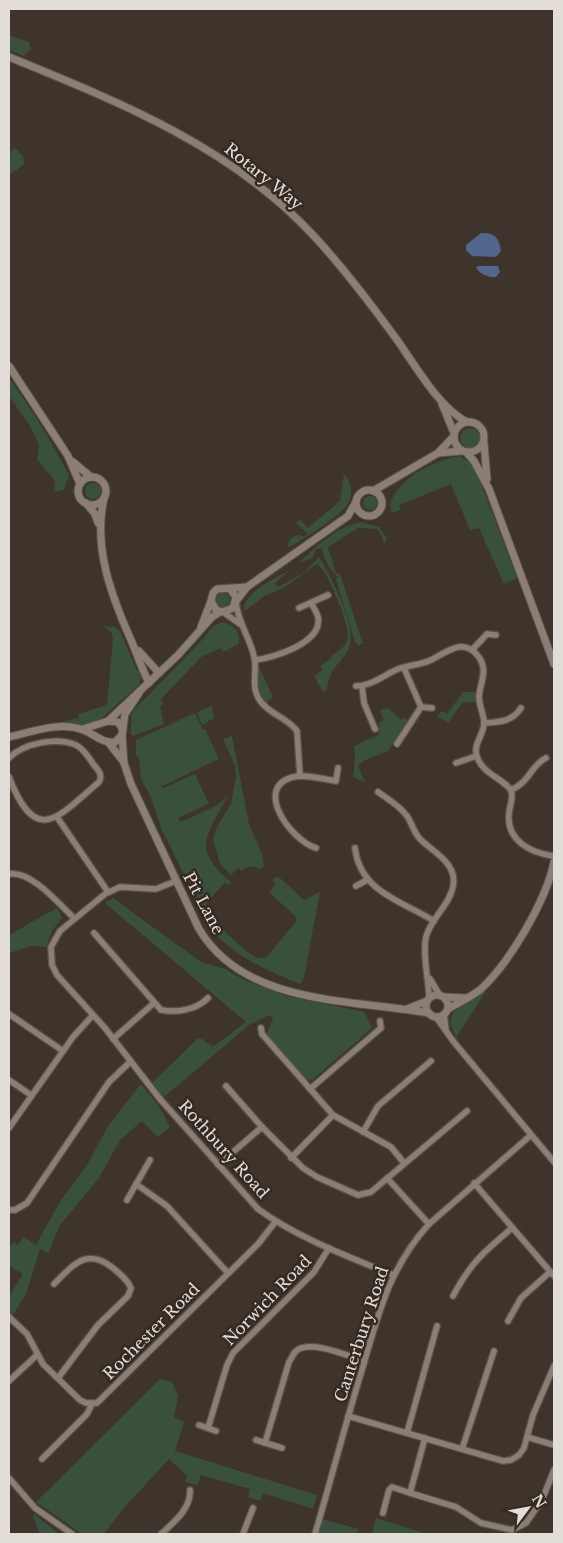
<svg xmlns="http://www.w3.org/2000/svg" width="563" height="1543" font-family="'Libre Baskerville',serif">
<rect width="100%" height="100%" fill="#3e342c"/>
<!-- green -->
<g fill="#39503c">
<path d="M9 35 29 42 31 49 24 56 9 50Z"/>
<path d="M15 148 23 156 24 164 11 174C6 167 10 156 12 149Z"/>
<path d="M9 378C31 408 52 442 69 475L64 490 54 492 55 481 37 459 39 445 29 424 9 396Z"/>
<circle cx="470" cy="438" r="10"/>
<path d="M460 456 471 463 481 483 517 578 504 584 479 528 470 530 451 484 399 505 401 510 392 513 390 504C398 478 434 460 460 456Z"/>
<path d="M344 474C350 481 353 490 350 500 347 512 300 542 287 548L290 539 297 535 305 536 308 534 296 523 300 520 308 528 340 501Z"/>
<circle cx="93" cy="491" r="8"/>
<circle cx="370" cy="503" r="7"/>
<path d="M362 522 379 527 387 538 384 544 382 536 377 529 358 528 328 547 336 573 340 574 363 644 358 645 355 642 336 579 338 577 329 567 322 552 323 547 315 550 313 558 300 562C317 545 338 526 362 522Z"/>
<path d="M319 557C330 575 360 630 348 650 338 668 330 666 327 689L323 692 314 676 323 670 320 666 332 658 331 656C338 651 348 646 348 636 348 623 328 570 317 564L282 589 264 596 245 611 244 609C245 591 276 578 290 570L275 583 278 587 305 572Z"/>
<circle cx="223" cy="600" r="7"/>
<path d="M222 622C234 624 241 632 239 644L223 652 221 648 201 657 161 699 163 704 160 707 164 724 133 736 131 734V715L134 710 202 640 212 627Z"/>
<path d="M103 626 115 627 120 631 137 671 140 670 141 677 139 685 97 722 88 726 55 723 79 718 78 714 107 705 113 639 111 632Z"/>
<path d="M259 667 273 697 266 703 258 688Z"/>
<path d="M463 692H476V702L462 703 448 723 437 716 441 711 447 714Z"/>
<path d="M212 706 214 718 202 725 197 712Z"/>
<path d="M384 709H389L400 719 406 718 408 722 388 751 363 761 358 766 365 782 353 777 355 758 354 746 378 735 379 723 384 720 380 711Z"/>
<path d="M195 713 203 730 205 729 219 759 160 787 164 788 195 774 209 804 178 818 181 822 216 806 227 797C208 834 190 849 231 882L229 885 225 882 206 904C208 918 241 948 254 956 257 958 262 958 266 958L297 920 295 916 269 892 276 884 272 880 275 877 280 878 304 900 320 892 304 977 300 984C266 970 235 957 211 929L162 830 151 797 141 779 139 758 136 756V740Z"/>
<path d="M232 736 249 824 262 854 264 866 260 869C253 866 248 865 241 871L238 868 231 875 220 864 213 839 217 827 231 804 236 777 235 766 223 739Z"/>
<path d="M113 898 201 962 225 969 248 982 287 996 364 1012 372 1028 312 1080 306 1079 267 1034 273 1017 269 1015 249 1025 164 1097 152 1083 197 1039H202L213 1047 246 1022 105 903Z"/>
<path d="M57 908 62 918 52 931 46 947 31 946 9 953V935Z"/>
<path d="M486 991 456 1038 450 1022 453 1012Z"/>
<path d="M141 1084 160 1108 170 1127 158 1137 142 1121 120 1140 99 1178 60 1225 48 1254 41 1249 39 1252 26 1294 13 1315 9 1312V1296L23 1274 9 1266V1248L13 1242 18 1245 24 1237 36 1245 61 1200 87 1165 108 1126Z"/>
<path d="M160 1379 172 1382 178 1396 174 1418 184 1422 175 1451 317 1495 313 1509 263 1493 260 1501 248 1497 250 1489 201 1475 197 1485 185 1482 187 1476 169 1459 123 1509 104 1534H82L36 1502Z"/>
<path d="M34 1514 59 1534H40L33 1517Z"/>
<path d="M376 1518 427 1534 372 1533Z"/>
<path d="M322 1519 359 1529 357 1534H318Z"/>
</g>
<!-- water -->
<g fill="#51678d">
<path d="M481 233C495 232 499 238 501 251L496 257 472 256 466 250V245Z"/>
<path d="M478 266H498L500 272 496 277C489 278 479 274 476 267Z"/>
</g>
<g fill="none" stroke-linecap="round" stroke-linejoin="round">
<!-- minor casing -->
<g stroke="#5a524b" stroke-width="8">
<g id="minor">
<path d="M236 603C238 624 253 642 255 662 256 677 251 689 261 702 271 715 288 718 297 731L300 776"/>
<path d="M299 608 328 595"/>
<path d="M223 612 240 624"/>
<path d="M472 650 487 634 496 635"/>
<path d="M255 660C273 658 323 643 318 617 317 612 313 607 311 603"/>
<path d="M356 686C372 686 384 675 398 669 409 665 421 665 431 660 447 652 463 637 478 656 489 670 480 682 479 697 479 706 484 714 484 723 484 736 471 745 478 759 484 774 502 778 511 790 514 798 510 804 509 813 506 841 531 853 554 856"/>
<path d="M362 686 364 703 375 729"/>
<path d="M421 707 432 708"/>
<path d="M484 723C499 722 512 722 521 708"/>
<path d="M397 744 421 707 404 668"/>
<path d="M9 758C24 743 56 737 76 745 84 749 89 758 94 765 99 771 103 775 99 782 57 818 36 847 9 777"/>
<path d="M456 763 476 756"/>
<path d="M511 790C530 782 530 766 546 758"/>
<path d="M378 792C388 799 400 806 407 816 412 823 414 834 421 840 435 853 458 864 453 887 449 906 431 918 426 937 422 956 429 979 429 998"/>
<path d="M57 817 108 892"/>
<path d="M316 848C292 841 252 788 293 777 306 774 323 779 336 781L338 768"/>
<path d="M355 848C360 892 402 901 434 921"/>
<path d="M9 874C31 870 59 904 74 918"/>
<path d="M176 881 156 889 120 887 105 894 60 931 51 947 52 965 57 975 105 1028 160 1099 258 1209C298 1238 347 1256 393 1275"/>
<path d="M356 886 367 880"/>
<path d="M94 933 161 1010C177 1013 196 1010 208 998"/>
<path d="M430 979 439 994"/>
<path d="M9 1014 63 1051"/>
<path d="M444 1014 446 1030"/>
<path d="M436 1017 453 1041 554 1162"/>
<path d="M261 1028 262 1034 333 1115 391 1147 404 1163"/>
<path d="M113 1039 154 1003"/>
<path d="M9 1080 31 1095"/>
<path d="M226 1086 262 1127 303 1168 317 1177 358 1195 371 1192 467 1111"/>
<path d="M310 1089 381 1028 380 1021"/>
<path d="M9 1128 73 1037 93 1015"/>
<path d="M363 1132 378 1106 431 1061"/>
<path d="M291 1158 333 1115"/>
<path d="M218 1165 262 1127"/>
<path d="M387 1178 429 1224"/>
<path d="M474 1183 554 1276"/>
<path d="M136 1184 167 1206 228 1273"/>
<path d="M127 1200 150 1160"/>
<path d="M9 1210H15L27 1203 109 1082 130 1062"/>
<path d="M54 1284C74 1264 87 1247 113 1268 121 1275 127 1279 131 1288L128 1296 98 1325 58 1378"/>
<path d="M453 1296C471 1262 484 1252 512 1228"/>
<path d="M9 1317 27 1334 43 1364 80 1400 86 1403H97L258 1244 276 1221"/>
<path d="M508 1321 521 1298 550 1272"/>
<path d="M9 1381 37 1355"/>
<path d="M348 1416 503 1461 511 1460 519 1455 524 1448 533 1415 554 1366"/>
<path d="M199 1425 216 1431"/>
<path d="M208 1428 227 1365 233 1353 314 1272 329 1248"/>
<path d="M407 1433 437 1326"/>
<path d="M527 1437 554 1445"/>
<path d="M425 1438 410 1493 456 1507 481 1523 512 1530 526 1523 542 1500 554 1470"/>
<path d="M256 1440 282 1448"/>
<path d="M265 1443 289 1362C291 1359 293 1355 295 1352 308 1338 348 1356 364 1361"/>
<path d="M462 1449 494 1351"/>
<path d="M42 1459 87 1414 92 1404"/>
<path d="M9 1478 35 1508 72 1534"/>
<path d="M383 1513 389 1490 392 1487 410 1493"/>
<path d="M161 1534C174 1522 191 1509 190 1490"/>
<path d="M243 1534 253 1508"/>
<path d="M315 1534C331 1480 345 1425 362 1370 378 1315 389 1268 429 1224L531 1135"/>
</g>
</g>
<!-- tertiary casing -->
<g stroke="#5a524b" stroke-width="9">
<g id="tertiary">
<path d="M9 57C119 102 230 146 313 235 342 266 367 299 392 333 412 359 437 407 467 422"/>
<path d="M9 366 68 456 80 484"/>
<path d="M442 404 454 433"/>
<circle cx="469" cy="437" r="15"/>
<path d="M484 443 487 479"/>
<path d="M466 452 474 461 489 489 554 664"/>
<path d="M438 453 462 451"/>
<path d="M73 462 91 477"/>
<circle cx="92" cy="491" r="14"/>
<circle cx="369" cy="503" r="13"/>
<path d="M373 491 438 453 454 436"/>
<path d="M104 498C93 547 111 595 131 640 137 654 142 669 149 683"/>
<path d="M86 503 95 514 98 523"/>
<path d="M230 589 236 597 233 608 223 612 216 610 211 601 213 593 217 589 247 587"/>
<path d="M236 601 247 587 348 516 356 502"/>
<path d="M201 627 211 601"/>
<path d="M139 651 159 673"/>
<path d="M108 721 178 655 212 617 220 612"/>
<path d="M83 729 108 721 118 722 123 730"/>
<path d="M122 735 124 763 131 784 199 929C245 1006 352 999 429 1013"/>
<path d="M9 737C32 732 59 721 83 730 93 733 103 744 115 742L122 735 125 714 139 693"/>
<path d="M108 742 123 761"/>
<circle cx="437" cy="1006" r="11"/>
<path d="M444 997 466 998"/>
<path d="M407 1009 427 1001"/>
<path d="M448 1009C458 1003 471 997 481 989 510 962 546 901 554 862"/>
</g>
</g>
<!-- minor -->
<use href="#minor" stroke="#8a7e75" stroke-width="5.5"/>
<!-- tertiary -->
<use href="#tertiary" stroke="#8a7e75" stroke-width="7"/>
</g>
<g text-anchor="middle" stroke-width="5" stroke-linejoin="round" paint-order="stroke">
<!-- street labels -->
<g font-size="16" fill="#e3ddd7" stroke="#342a22">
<text transform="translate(264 176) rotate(39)" y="6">Rotary Way</text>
<text transform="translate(204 903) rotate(62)" y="6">Pit Lane</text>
<text transform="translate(224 1149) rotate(48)" y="6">Rothbury Road</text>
<text transform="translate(267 1300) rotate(-46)" y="6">Norwich Road</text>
<text transform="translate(151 1331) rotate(-45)" y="6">Rochester Road</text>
<text transform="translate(361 1334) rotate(-72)" y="6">Canterbury Road</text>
</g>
</g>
<!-- border -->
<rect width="563" height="1543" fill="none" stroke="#e3ddd7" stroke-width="20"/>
<!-- north arrow -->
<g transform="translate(528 1508) rotate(58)" stroke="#342a22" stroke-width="4" paint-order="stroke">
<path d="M0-4L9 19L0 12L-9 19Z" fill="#e3ddd7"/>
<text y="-8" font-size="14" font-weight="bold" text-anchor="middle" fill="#e3ddd7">N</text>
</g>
</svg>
